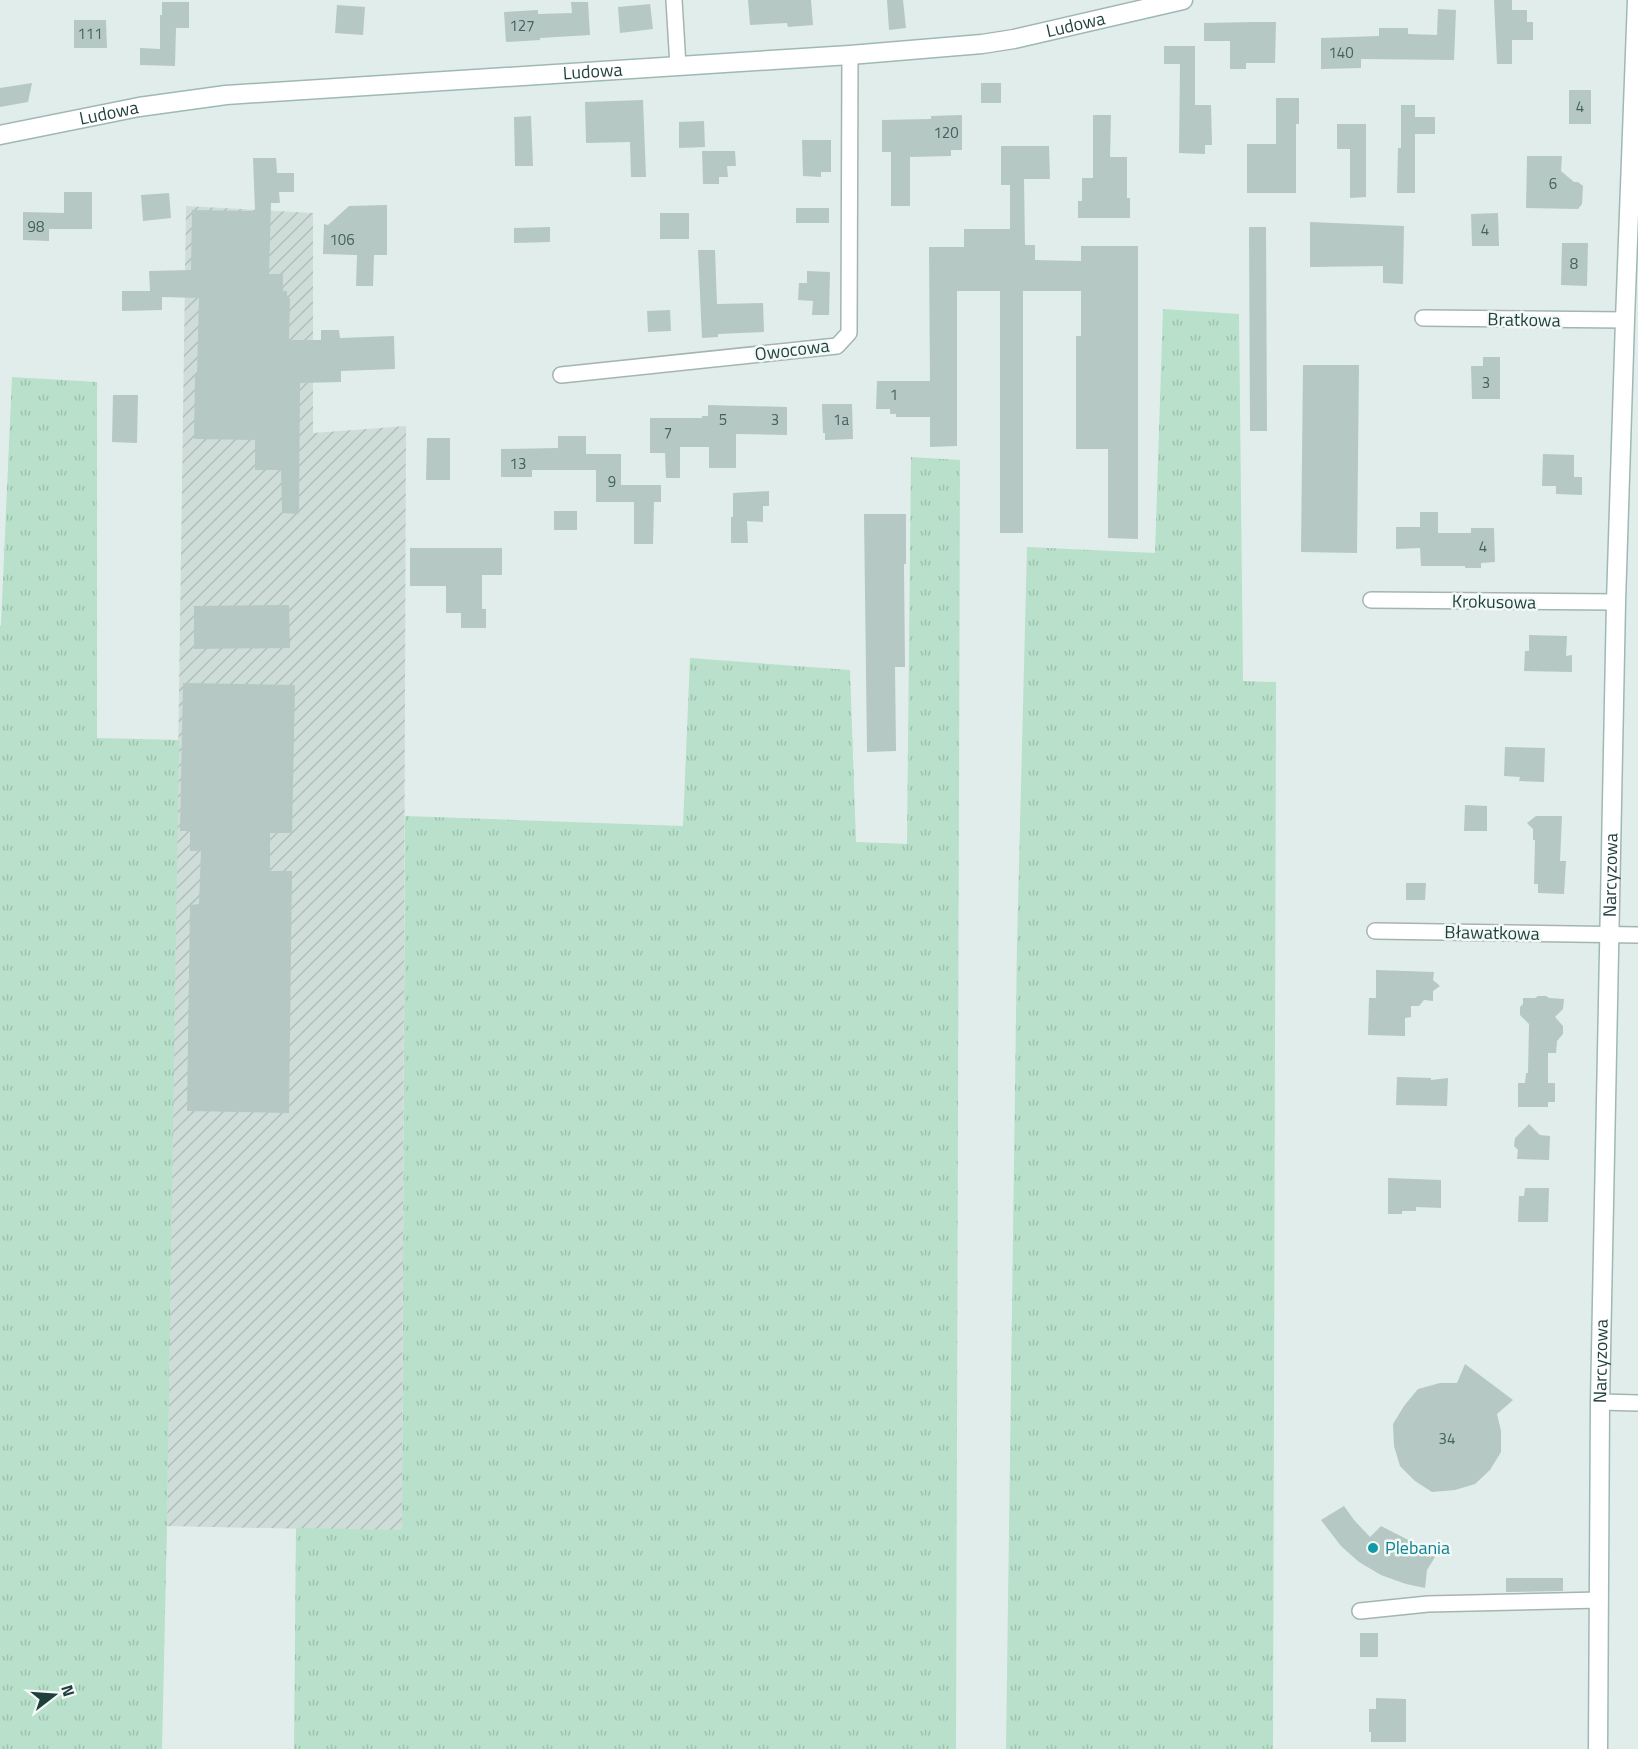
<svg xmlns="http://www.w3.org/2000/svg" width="1638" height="1749" font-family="'Titillium Web',sans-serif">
<defs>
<pattern id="industrial-furrows" width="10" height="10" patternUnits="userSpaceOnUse" patternTransform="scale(1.5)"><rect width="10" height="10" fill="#cfddd9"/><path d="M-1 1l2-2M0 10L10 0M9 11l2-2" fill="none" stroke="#b1bfbb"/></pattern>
<pattern id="grass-tufts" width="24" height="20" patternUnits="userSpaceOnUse" patternTransform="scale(1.5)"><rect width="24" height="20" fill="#b8e0ca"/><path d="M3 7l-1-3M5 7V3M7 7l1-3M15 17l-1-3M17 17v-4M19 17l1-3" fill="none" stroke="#9ec1ae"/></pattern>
</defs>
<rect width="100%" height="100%" fill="#e1edea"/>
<!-- industrial -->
<path fill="url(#industrial-furrows)" d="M186 206 313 213V433L406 426 402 1531 167 1526Z"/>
<!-- grass -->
<g fill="url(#grass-tufts)">
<path d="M1163 309 1239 314 1243 681 1276 682 1273 1749H1006L1017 945 1027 547 1155 553Z"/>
<path d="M12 377 97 382V738L179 740 167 1526 162 1749H0V626L1 625Z"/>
<path d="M911 457 960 460 956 1749H294L296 1528 402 1530 405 816 683 826 690 658 850 670 856 842 907 844Z"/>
</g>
<!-- building -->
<g fill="#b6c8c3">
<path d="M748 0H811L813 25 788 27 787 23 750 25Z"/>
<path d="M887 0H903L906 28 889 30Z"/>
<path d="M1494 0H1512V10H1527V22H1533V40H1512V64H1497Z"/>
<path d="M162 2H189V28H176L175 66 140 65V48L160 49V15H162Z"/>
<path d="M571 2H588L590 35 540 38V40L506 42 504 12 538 10V14L572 13Z"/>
<path d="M650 4 653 29 620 33 618 7Z"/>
<path d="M337 5 365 7 363 35 335 33Z"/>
<path d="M1438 9 1456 10 1454 60 1361 59V68L1321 69V38L1379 36V28H1408V34L1437 35Z"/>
<path d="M74 20H106L107 48H74Z"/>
<path d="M1254 22H1276L1275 63H1246V69H1230V41H1204V23Z"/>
<path d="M1164 46H1195V105H1211L1212 145H1205V154L1179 153 1180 64H1164Z"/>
<path d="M32 83 28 102 0 107V88Z"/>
<rect x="981" y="83" width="20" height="20"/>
<rect x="1569" y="90" width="22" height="34"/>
<path d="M1276 98H1299V124H1296V193H1247V144H1276Z"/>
<path d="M643 100 646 177H631L630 142 586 143 585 102Z"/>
<path d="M1401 105H1415V117H1435V134H1415V193H1397L1398 148H1401Z"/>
<path d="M962 115V150H951V156L910 157V206H891V152H882V120L931 119V116Z"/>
<path d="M1093 115H1111L1110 157H1127V198H1130V218H1078V201H1082V178H1093Z"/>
<path d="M531 116 533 166H515L514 117Z"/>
<path d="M704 121 705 147 679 148V122Z"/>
<path d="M1337 124H1366V197L1350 198V149H1337Z"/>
<path d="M802 140H831V172H821V177L803 176Z"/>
<path d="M1001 146H1049L1050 179H1024L1025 245H1035V260L1081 261V246H1138V539L1108 538V449H1076V336H1081V291H1023V533H1000V291H957V446L930 447V417H896V414H890V409H876L877 381H930L929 247H964V229H1010V185H1001Z"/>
<path d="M702 151H735L736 166H727L728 177H719V184H703Z"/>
<path d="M1527 156H1562L1561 171 1574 182H1578L1583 186 1582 204 1578 209 1526 208Z"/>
<path d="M253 158H276L277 173H294V192H279L280 203H271L269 274H283V291H287V298H290L289 340H321V330H339L340 338 394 336 395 369 341 371V382L300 383 299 514 282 513 281 470H255V440L194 439 195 374H197L199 298 162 297V310L122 311V291H150L149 271 191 270 192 210 255 211Z"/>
<path d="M64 192H92V229H49V241L23 240V212L64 213Z"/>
<path d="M169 193 171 218 143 221 141 195Z"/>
<path d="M387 205V255H374L373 286H356L357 255 323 254 324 224 328 225 349 206Z"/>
<rect x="796" y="208" width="33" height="15"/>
<rect x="660" y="213" width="29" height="26"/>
<path d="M1498 213 1499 246H1472L1471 214Z"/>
<path d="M1310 222 1404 226 1403 284 1383 283V266L1310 267Z"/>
<path d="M550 227V242L514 243V228Z"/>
<path d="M1249 227H1266L1267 431H1250Z"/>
<path d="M1562 243H1588L1587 286 1561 285Z"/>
<path d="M698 250H715L717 304 763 303 764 332 718 334V337L702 338Z"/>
<path d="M807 271 830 272 829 315H812L813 301 798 300 799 283H807Z"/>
<path d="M670 310 671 331 648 332 647 311Z"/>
<path d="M1483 357H1500V399H1472L1471 366H1483Z"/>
<path d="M1303 365H1359L1357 553 1301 552Z"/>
<path d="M113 395H138L137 443 112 442Z"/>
<path d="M822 404H852L853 439 825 440V433H823Z"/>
<path d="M708 405 787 407V435L736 434V468H709V447H680V478H666L665 453H650V418H702V416H708Z"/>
<path d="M558 436H586V454H621V485H661V502H654L653 544H634V502H596V470H532V477H501V449L558 448Z"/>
<path d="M427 438H450V480H426Z"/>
<path d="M1543 454 1574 455V477H1582V495L1556 494V486H1542Z"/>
<path d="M769 491V506H763V522L747 521 748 543H731V517H733V493Z"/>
<rect x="554" y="511" width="23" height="19"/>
<path d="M1420 512H1438V533H1471V528H1494L1495 562 1481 563V568H1465V566H1421L1420 548 1396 549V527H1420Z"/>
<path d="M864 514H906V564H904L905 667H895L896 751 867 752Z"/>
<path d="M410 548H502V575H482V609H486V628H461V613H446V586H410Z"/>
<path d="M289 605 290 648 194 649V606Z"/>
<path d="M1529 635 1567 636 1566 656 1572 655V672L1524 671 1525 651H1529Z"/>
<path d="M183 683 295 685 292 833H270V871H292L289 1113 187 1111 190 905 199 904 201 851H190V831H180Z"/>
<path d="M1505 747 1545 748 1544 782 1519 781 1520 777 1504 776Z"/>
<path d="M1465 805 1487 806V831H1464Z"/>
<path d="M1536 816H1562L1560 861H1566L1564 894 1538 893V884H1534L1535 840H1533V829L1527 823Z"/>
<path d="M1406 883H1426L1425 900H1406Z"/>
<path d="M1376 970 1434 972 1433 980 1440 986 1433 991V1001L1424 1000 1419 1006H1411V1017L1405 1018V1036L1368 1035 1369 998H1376Z"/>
<path d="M1538 996H1546L1549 998 1564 999 1563 1009 1555 1017 1563 1026V1034L1557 1041 1556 1053H1548V1083H1555V1102H1548V1107H1518V1083H1525L1526 1073H1528L1529 1024 1520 1015V1007L1523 1004V998H1535Z"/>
<path d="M1397 1077 1431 1078V1080L1448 1078 1447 1106 1396 1105Z"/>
<path d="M1529 1124 1540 1135 1550 1136 1549 1160 1517 1159 1518 1150 1514 1146 1515 1138Z"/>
<path d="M1388 1178 1441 1180V1208L1416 1207V1211H1402V1214H1388Z"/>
<path d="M1525 1188H1549L1548 1222H1518L1519 1196H1524Z"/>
<path d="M1465 1364 1513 1400 1497 1414 1501 1431V1452L1490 1470 1475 1484 1455 1490 1432 1492 1415 1481 1400 1466 1394 1446 1393 1424 1404 1406 1418 1389 1440 1383H1457Z"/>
<path d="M1344 1506 1354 1520 1370 1537 1381 1526 1424 1548 1435 1557 1427 1570 1425 1588 1406 1584 1381 1575 1359 1562 1341 1546 1321 1520Z"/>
<path d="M1506 1578H1563V1591L1506 1592Z"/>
<rect x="1360" y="1633" width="18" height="24"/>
<path d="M1376 1698 1406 1699V1742H1371V1732H1369V1709H1376Z"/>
</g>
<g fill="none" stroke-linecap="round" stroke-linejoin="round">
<!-- street casing -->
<g stroke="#a3b5b2" stroke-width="18">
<g id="street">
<path d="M674 0 678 66"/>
<path d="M1423 318 1625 320"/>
<path d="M561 375 837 346 849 333 850 55"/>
<path d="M1371 600 1616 602"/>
<path d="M1375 931 1638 935"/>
<path d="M1600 1402 1638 1403"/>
<path d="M1360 1611 1428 1604 1600 1600"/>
</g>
</g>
<!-- secondary casing -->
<g stroke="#9eb9b5" stroke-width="21">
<g id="secondary">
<path id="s1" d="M0 135 139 107 226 95 850 55 982 44 1014 39 1183 0"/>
<path id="s2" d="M1598 1749 1600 1402 1616 602 1625 320 1637 0"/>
</g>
</g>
<!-- street -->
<use href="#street" stroke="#fff" stroke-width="15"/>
<!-- secondary -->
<use href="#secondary" stroke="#fff" stroke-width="18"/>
</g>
<!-- markers -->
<circle fill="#0f9aa8" stroke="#f2f9f7" stroke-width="2" cx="1373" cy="1548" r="6"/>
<g text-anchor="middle" stroke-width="5" stroke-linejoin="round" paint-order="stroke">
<!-- number labels -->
<g font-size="15" fill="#45615e">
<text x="522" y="31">127</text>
<text x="90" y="39">111</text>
<text x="1341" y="58">140</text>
<text x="1580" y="112">4</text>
<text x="946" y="138">120</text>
<text x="1553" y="189">6</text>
<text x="36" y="232">98</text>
<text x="1485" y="235">4</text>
<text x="342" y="245">106</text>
<text x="1574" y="269">8</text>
<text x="1486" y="388">3</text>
<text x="894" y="400">1</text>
<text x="723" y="425">5</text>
<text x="775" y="425">3</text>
<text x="841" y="425">1a</text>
<text x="668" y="438">7</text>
<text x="518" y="469">13</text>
<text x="612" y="487">9</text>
<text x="1483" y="552">4</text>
<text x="1447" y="1444">34</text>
</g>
<!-- street labels -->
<g font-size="18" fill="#1f3f3c" stroke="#f2f9f7">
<text dy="6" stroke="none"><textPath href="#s1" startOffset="1083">Ludowa</textPath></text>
<text dy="6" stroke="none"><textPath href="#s1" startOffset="597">Ludowa</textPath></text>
<text dy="6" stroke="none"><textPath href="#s1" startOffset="111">Ludowa</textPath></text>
<text transform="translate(1524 320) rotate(1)" y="6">Bratkowa</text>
<text transform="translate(792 350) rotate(-7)" y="6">Owocowa</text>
<text transform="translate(1494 602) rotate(1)" y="6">Krokusowa</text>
<text dy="6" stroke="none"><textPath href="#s2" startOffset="874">Narcyzowa</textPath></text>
<text transform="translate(1492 933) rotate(1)" y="6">Bławatkowa</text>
<text dy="6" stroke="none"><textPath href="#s2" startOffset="388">Narcyzowa</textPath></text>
</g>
<!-- culture labels -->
<g font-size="18" fill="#0d838f" stroke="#f2f9f7" text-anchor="start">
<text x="1385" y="1554">Plebania</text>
</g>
</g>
<!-- north arrow -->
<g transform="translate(54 1695) rotate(73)" stroke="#f2f9f7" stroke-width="4.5" paint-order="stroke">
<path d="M0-4.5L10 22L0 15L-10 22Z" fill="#1f3f3c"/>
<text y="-9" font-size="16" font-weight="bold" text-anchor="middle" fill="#1f3f3c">N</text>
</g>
</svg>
